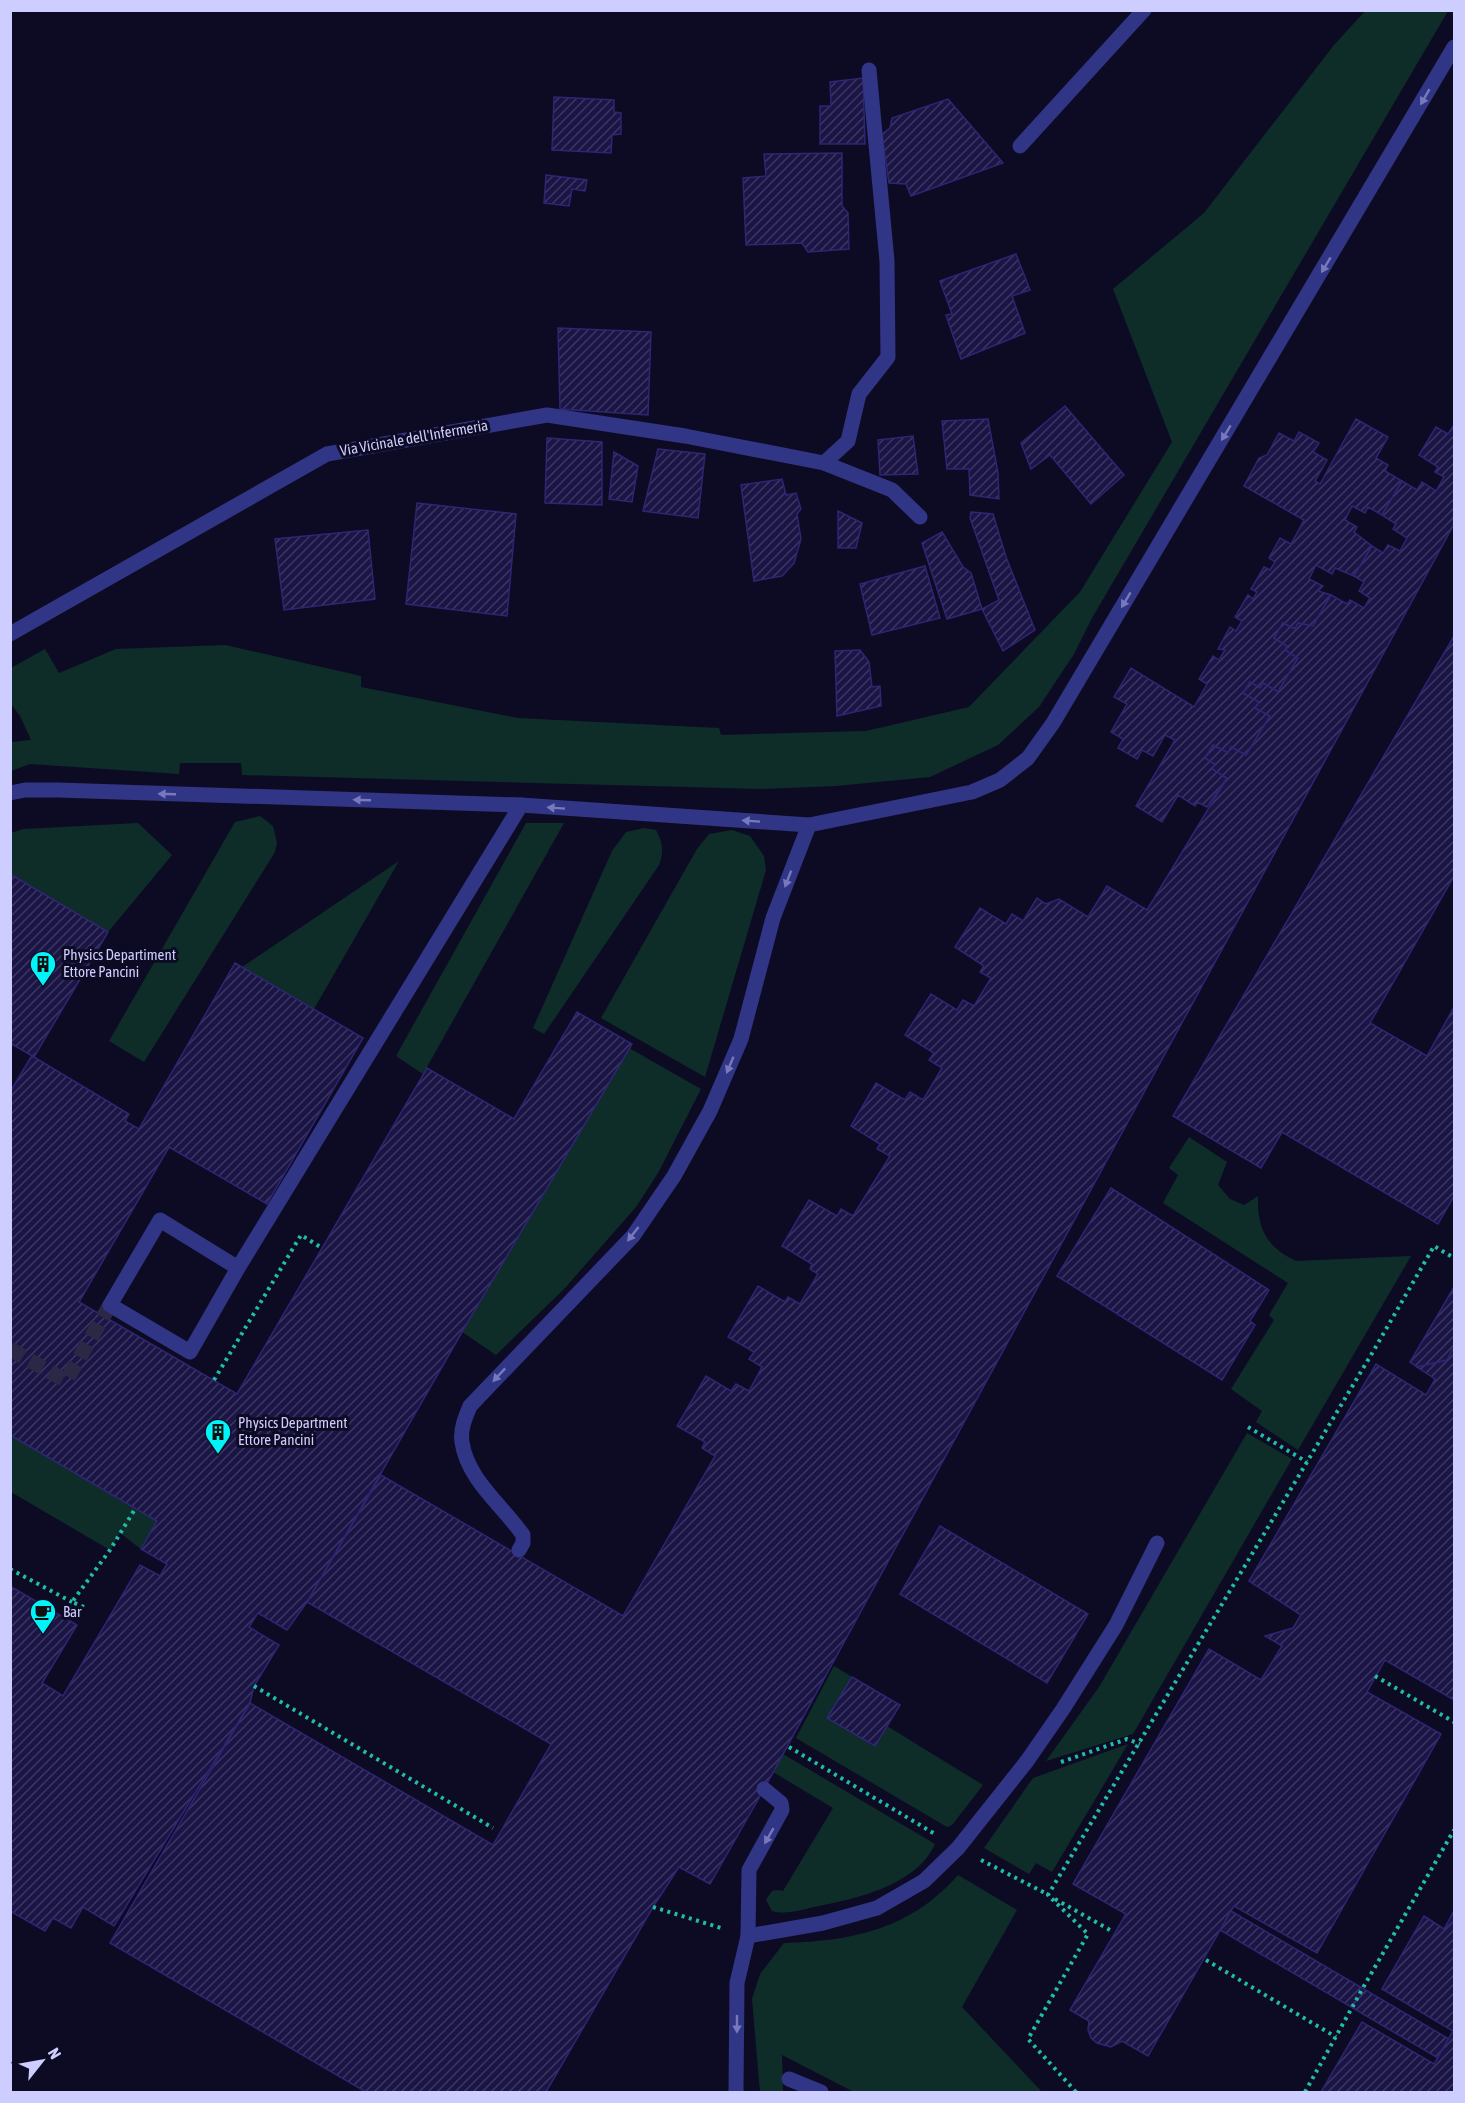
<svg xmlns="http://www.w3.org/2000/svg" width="1465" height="2103" font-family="'Asap Condensed',sans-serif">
<defs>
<pattern id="building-hatch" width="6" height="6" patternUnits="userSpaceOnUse" patternTransform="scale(1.5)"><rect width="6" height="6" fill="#1b1545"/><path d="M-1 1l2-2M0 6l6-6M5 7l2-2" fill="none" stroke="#3b3661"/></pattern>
</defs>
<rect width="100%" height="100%" fill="#0d0b23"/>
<!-- grass -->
<g fill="#0e2d29">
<path d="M1366 10 1448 11 1092 618 1074 654 1039 707 998 745 930 777 836 786 762 789 242 775 241 763H180L179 774 30 764 11 771V742L31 740 20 716 11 704V668L45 649 59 673 116 649 225 645 361 676V687L518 718 719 728 721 735 866 731 969 707 1080 592 1172 442 1113 289 1204 213 1334 45Z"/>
<path d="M260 816 273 826 277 843 275 852 144 1062 109 1041 235 822Z"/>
<path d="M138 823 172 855 108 932 11 874V833L23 829Z"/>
<path d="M526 823H564L423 1074 396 1056Z"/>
<path d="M644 828 656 830C663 844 664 851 659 865L544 1034 533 1028 612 851 626 832Z"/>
<path d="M732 830 750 836 764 856 766 870 705 1077 601 1018 697 849 709 834Z"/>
<path d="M399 861 314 1009 242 967Z"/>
<path d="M629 1048 701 1089 658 1173 636 1207 565 1288 496 1355 462 1332Z"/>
<path d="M1189 1137 1227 1162 1218 1185 1230 1199 1244 1205 1258 1196C1257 1228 1266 1247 1296 1261L1411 1256 1298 1450 1256 1422 1262 1411 1231 1389 1274 1320 1269 1315 1288 1283 1163 1203 1178 1175 1169 1168Z"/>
<path d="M1247 1433 1292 1459 1133 1734 1046 1761 1099 1687Z"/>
<path d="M11 1435 157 1521 141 1549 120 1533 110 1550 11 1492Z"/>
<path d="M834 1666 852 1677 828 1718 875 1746 887 1726 983 1785 952 1825 947 1827 796 1738Z"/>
<path d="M1128 1744 1052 1872 1036 1863 1029 1874 984 1848 1033 1778Z"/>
<path d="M783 1754 935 1844C916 1886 855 1899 814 1907 801 1910 786 1915 772 1911L766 1900 772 1891 778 1890 783 1891 833 1808 773 1772Z"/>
<path d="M958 1875 1017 1910 962 2007 1042 2092H854L782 2055 783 2092H760L752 1999 760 1974 784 1943C853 1941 911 1929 958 1875Z"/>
</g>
<!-- building -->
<g fill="url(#building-hatch)" stroke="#2e2574" stroke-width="1.5">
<path d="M863 78 865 144H820V106H831L830 82Z"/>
<path d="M554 97 614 100V112L621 113V134L612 135 611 153 552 150Z"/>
<path d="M948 99 1003 163 911 196 906 184 889 183 882 134 890 128 892 118Z"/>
<path d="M842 153V206L848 213 849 249 808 252 802 243 746 245 743 178 766 176 764 154Z"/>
<path d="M546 175 587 180 585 191 572 189 569 206 544 203Z"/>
<path d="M1016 254 1030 290 1012 296 1025 333 961 359 946 315 952 314 940 281Z"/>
<path d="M558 328 651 332 648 415 560 409Z"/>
<path d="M1065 406 1124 475 1091 504 1050 455 1031 469 1021 443Z"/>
<path d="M988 419 998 473 999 499 970 495 969 469H947L942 421Z"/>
<path d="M1356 419 1388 437 1376 458 1388 465 1385 471 1402 481 1382 515 1368 507 1365 513 1352 506 1345 520 1357 527 1354 532 1372 546 1354 576 1335 568 1332 574 1316 565 1309 579 1323 586 1318 591 1331 595 1313 626 1298 623 1295 629 1283 623 1274 638 1287 646 1285 650 1298 658 1278 692 1263 683 1260 688 1250 682 1243 693 1259 702 1255 708 1270 716 1246 755 1231 747 1228 753 1213 745 1205 758 1215 764 1212 769 1227 778 1207 807 1197 802 1195 806 1178 795 1162 822 1136 806 1175 740 1165 735 1153 756 1142 750 1137 759 1118 748 1123 739 1111 732 1127 704 1114 697 1131 668 1194 707 1207 684 1199 679 1213 656 1219 660 1225 650 1218 649 1230 627 1236 631 1242 621 1235 617 1248 595 1253 599 1257 592 1251 589 1264 567 1270 570 1275 562 1269 558 1280 538 1291 544 1304 520 1244 486 1259 458 1267 455 1279 433 1294 441 1299 432 1319 443 1313 452 1327 460 1315 481 1320 484Z"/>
<path d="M1454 425V524L764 1789 710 1884 679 1867 653 1907 546 2092H366L110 1943 250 1703 493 1845 551 1744 307 1602 381 1475 623 1616 715 1456 702 1448 705 1442 677 1426 706 1376 731 1391 736 1384 749 1391 762 1367 749 1359 754 1352 728 1337 758 1286 785 1302 788 1297 800 1304 818 1274 810 1269 812 1264 782 1246 809 1200 837 1216 841 1209 853 1216 890 1156 877 1149 880 1144 851 1126 876 1083 905 1100 910 1092 923 1100 942 1068 929 1060 934 1053 905 1035 931 994 957 1010 963 1000 974 1006 991 978 980 972 984 966 955 947 980 908 1006 924 1012 914 1023 921 1037 898 1046 904 1059 899 1088 917 1107 886 1147 910 1227 778 1212 769 1215 764 1205 758 1213 745 1228 753 1231 747 1246 755 1270 716 1255 708 1259 702 1243 693 1250 682 1260 688 1263 683 1278 692 1298 658 1285 650 1287 646 1274 638 1283 623 1295 629 1298 623 1313 626 1331 595 1347 604 1350 600 1364 608 1370 598 1359 591 1364 582 1354 576 1372 546 1383 553 1388 545 1400 551 1407 538 1393 529 1396 524 1382 515 1402 481 1417 490 1422 482 1436 491 1444 477 1435 472 1438 467 1419 455 1436 427 1448 434Z"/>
<path d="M913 436 918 474 880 475 878 440Z"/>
<path d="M547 438 602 442V505L545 503Z"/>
<path d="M658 449 705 454 698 518 643 511Z"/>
<path d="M614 452 638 466 632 502 609 499Z"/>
<path d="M782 479 786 495 796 493 801 509 797 514 801 539 794 563 782 576 754 581 741 485Z"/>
<path d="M417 503 516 514 507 616 406 604Z"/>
<path d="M838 511 862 523 856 548H838Z"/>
<path d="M971 512 993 514 1006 557 1035 630 1003 651 982 609 999 600 970 518Z"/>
<path d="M368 530 375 599 284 610 275 539Z"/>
<path d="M942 532 963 567 971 573 982 609 947 619 922 543Z"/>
<path d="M925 566 940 618 872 635 860 584Z"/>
<path d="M1454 636V876L1370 1023 1427 1056 1454 1007V1196L1438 1224 1282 1132 1261 1168 1173 1116Z"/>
<path d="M860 650 869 662 872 687 880 686 881 706 837 716 835 651Z"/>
<path d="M10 874 108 932 34 1057 10 1043Z"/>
<path d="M235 963 363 1038 267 1204 169 1147 79 1302 237 1394 427 1068 514 1119 577 1012 632 1044 462 1332 307 1602 287 1630 258 1613 249 1627 279 1645 254 1686 250 1703 114 1926 83 1907 71 1928 53 1918 45 1931 10 1911V1586L77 1625 42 1683 63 1696 140 1565 160 1576 167 1564 141 1549 157 1521 10 1435V1092L31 1057H34L129 1114 125 1121 139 1129Z"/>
<path d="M1111 1188 1269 1290 1250 1321 1255 1325 1222 1380 1057 1276Z"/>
<path d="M1454 1287V1347L1447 1360 1417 1367 1410 1362Z"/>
<path d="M1454 1347V1700L1385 1660 1367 1692 1441 1734 1317 1953 1234 1906 1148 2056 1122 2041 1111 2047 1097 2043 1091 2038 1088 2030 1089 2021 1070 2010 1126 1914 1073 1884 1209 1649 1261 1680 1282 1646 1265 1636 1293 1628 1301 1615 1249 1581 1376 1364 1426 1395 1435 1379 1417 1367 1447 1360Z"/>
<path d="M940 1526 1088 1614 1047 1683 900 1594Z"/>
<path d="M852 1677 900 1705 875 1746 827 1718Z"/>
<path d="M1231 1911 1449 2039 1438 2058 1220 1930Z"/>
<path d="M1454 1911V1921L1444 1929Z"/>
<path d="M1424 1916 1444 1929 1454 1921V2092H1321L1362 2022 1434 2064 1453 2031 1382 1989Z"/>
</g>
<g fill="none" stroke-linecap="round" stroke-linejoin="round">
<!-- minor-tunnel -->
<path stroke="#2a2844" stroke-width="15" stroke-dasharray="15 8" stroke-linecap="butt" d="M10 1349 66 1381 110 1305"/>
<!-- path -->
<g stroke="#21bea7" stroke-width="4" stroke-dasharray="3 4.5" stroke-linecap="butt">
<path d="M214 1380 301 1235 322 1248"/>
<path d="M1248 1427 1307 1462"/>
<path d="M10 1569 72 1602"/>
<path d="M84 1607 72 1602 110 1550 135 1509"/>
<path d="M1375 1676 1454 1722"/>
<path d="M254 1686 493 1828"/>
<path d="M789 1747 935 1834"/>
<path d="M1061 1762 1127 1739 1140 1744"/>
<path d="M981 1860 1049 1895"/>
<path d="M1055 1899 1110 1930"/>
<path d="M653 1907 721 1928"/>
<path d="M1206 1960 1336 2037"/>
<path d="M1076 2092 1028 2039 1088 1934 1048 1895 1374 1350 1434 1246 1454 1258"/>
<path d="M1305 2092 1364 1986 1454 1830"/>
</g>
<!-- minor -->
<g stroke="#313586" stroke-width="15">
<path d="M1020 146 1144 10"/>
<path d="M824 463 848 441 859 394 888 357 887 261 869 70"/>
<path d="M10 634 327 454 547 415 685 436 824 463 892 490 920 517"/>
<path d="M10 793 25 790H58L521 805 809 825 972 792 1000 780 1028 758 1053 723 1454 47"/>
<path d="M238 1268 160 1220 110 1305 190 1352 238 1268 521 805"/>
<path d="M519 1550 523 1543V1535C503 1506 467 1479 462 1442 460 1430 465 1418 470 1406L633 1236 674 1176 710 1111 741 1039 773 918 809 825"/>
<path d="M748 1936 823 1923 877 1908 924 1881 958 1848 1027 1761 1063 1709 1116 1625 1157 1543"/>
<path d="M789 2079 821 2092"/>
<path d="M736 2092 737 1983 748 1936 749 1870 782 1810 781 1803 764 1789"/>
</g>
</g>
<!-- one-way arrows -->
<defs><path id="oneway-solid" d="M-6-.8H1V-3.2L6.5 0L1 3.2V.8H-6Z" transform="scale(1.5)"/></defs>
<g fill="#7879bc">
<use href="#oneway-solid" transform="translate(1425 97) rotate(120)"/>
<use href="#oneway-solid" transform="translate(1326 265) rotate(121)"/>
<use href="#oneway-solid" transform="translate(1226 433) rotate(121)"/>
<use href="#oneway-solid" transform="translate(1126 600) rotate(121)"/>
<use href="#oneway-solid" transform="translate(167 794) rotate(-178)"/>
<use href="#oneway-solid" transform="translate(362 800) rotate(-178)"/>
<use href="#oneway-solid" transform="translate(556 808) rotate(-176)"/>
<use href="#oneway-solid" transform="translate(751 821) rotate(-176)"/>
<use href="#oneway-solid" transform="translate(788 879) rotate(111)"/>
<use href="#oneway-solid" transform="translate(730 1065) rotate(113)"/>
<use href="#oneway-solid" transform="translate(633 1234) rotate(128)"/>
<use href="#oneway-solid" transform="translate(499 1375) rotate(133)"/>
<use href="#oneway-solid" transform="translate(769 1836) rotate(120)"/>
<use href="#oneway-solid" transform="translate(737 2024) rotate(90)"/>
</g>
<!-- icons -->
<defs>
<g id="building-pin" transform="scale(1.35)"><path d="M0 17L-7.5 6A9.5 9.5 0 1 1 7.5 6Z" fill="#00f4f8" stroke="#0d0b23"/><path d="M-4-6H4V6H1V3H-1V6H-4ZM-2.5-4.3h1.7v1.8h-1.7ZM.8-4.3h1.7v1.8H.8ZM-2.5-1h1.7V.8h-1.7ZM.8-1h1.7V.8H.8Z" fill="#111"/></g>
<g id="cafe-pin" transform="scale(1.35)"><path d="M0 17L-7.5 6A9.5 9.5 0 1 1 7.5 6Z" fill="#00f4f8" stroke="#0d0b23"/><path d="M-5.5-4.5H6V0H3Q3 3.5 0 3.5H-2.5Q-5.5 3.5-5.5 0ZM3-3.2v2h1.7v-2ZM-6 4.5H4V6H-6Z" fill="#111"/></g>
</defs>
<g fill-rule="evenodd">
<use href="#building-pin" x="43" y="964"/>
<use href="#building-pin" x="218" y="1432"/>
<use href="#cafe-pin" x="43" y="1612"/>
</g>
<g text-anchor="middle" stroke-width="6" stroke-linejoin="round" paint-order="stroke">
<!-- street labels -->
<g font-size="15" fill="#cecdff" stroke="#0d0b23">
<text transform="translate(414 438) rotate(-10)" y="5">Via Vicinale dell'Infermeria</text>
</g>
<!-- poi labels -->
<g font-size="15" fill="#cecdff" stroke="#0d0b23" text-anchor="start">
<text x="63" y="960">Physics Departiment<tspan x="63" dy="17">Ettore Pancini</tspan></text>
<text x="238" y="1428">Physics Department<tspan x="238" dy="17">Ettore Pancini</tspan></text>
<text x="63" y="1617">Bar</text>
</g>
</g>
<!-- border -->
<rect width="1465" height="2103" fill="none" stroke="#cecdff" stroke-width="24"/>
<!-- north arrow -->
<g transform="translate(42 2061) rotate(59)" stroke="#0d0b23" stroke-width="4.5" paint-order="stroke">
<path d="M0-4.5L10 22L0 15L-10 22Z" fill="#cecdff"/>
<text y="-9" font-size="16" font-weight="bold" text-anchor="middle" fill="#cecdff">N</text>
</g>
</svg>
